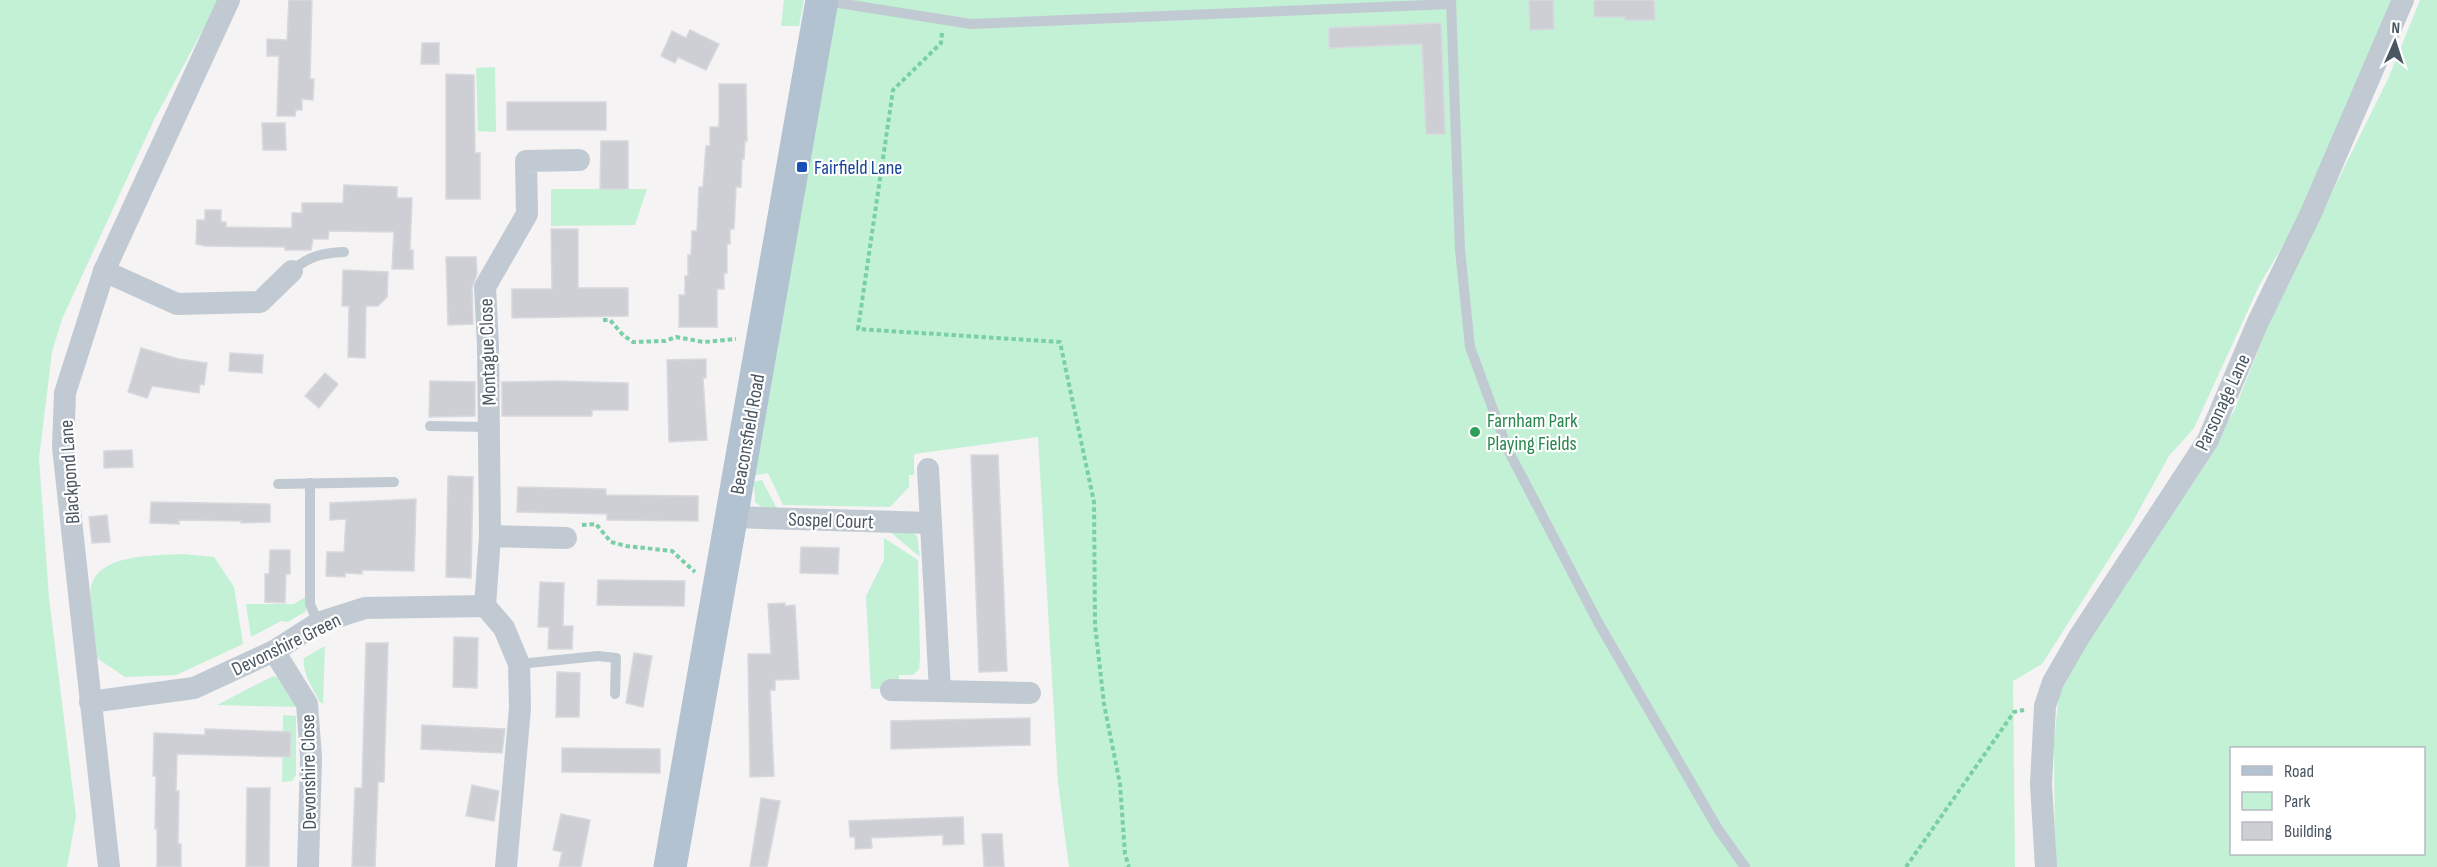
<svg xmlns="http://www.w3.org/2000/svg" width="2437" height="867" font-family="'Sofia Sans Condensed',sans-serif">
<rect width="100%" height="100%" fill="#f5f3f3"/>
<!-- green -->
<g fill="#c3f1d5" fill-rule="evenodd">
<path d="M0 0H219L154 120 62 319 52 352 39 458 49 598 76 816 67 867H0Z"/>
<path d="M784 0H804L799 26H781Z"/>
<path d="M834 0H2395L2312 197 2260 284 2194 428 2169 456 2132 523 2042 664 2013 681 2015 867H1069L1058 783 1038 437 914 454V475H909V487L890 507 783 505 768 473 751 476Z"/>
<path d="M2420 0H2437V867H2055L2054 742 2059 693 2079 655 2234 411 2278 301 2388 79ZM2232 748H2424V854H2232Z"/>
<path d="M495 67 496 132 478 131 476 68Z"/>
<path d="M551 189H647L635 225 551 226Z"/>
<path d="M762 480 777 509 763 508 755 502 754 482Z"/>
<path d="M883 526 905 528 917 536 920 557Z"/>
<path d="M884 538 918 560 920 659 919 669 913 675H899V688L871 689 866 596 884 560Z"/>
<path d="M182 554 214 557 234 587 243 644 176 675 125 677 97 658C96 644 88 597 91 587 99 553 155 556 182 554Z"/>
<path d="M307 596 306 611 288 622 281 621 251 637 246 604H294Z"/>
<path d="M325 646 323 704 320 702C313 689 302 673 304 658Z"/>
<path d="M273 676 287 681 301 707 217 705Z"/>
<path d="M283 715 296 716V775L292 781 282 782Z"/>
</g>
<!-- building -->
<g fill="#cdcfd5" stroke="#d7d9de" stroke-width="1.5">
<path d="M289 0H312L310 79H314L313 100 302 99V110H296L295 116H277L279 56H267V39L287 40Z"/>
<path d="M1529 0H1553L1554 29 1530 30Z"/>
<path d="M1594 0H1654L1655 20H1625V17H1594Z"/>
<path d="M1441 23 1445 134H1426L1422 44 1329 48V28Z"/>
<path d="M690 30 719 44 706 70 678 57 675 63 661 56 672 31 686 38Z"/>
<path d="M422 43H439V64H421Z"/>
<path d="M446 74 474 75 475 153H480V199H446Z"/>
<path d="M719 84H746L747 141H745L744 159H742L741 187H736L734 229H730V244H727V273H724V289H717V327H679V295H685V276H688V255H691L692 231H697L699 187H703L706 146H710V127H719Z"/>
<rect x="507" y="102" width="99" height="28"/>
<path d="M262 123H285L286 150H263Z"/>
<path d="M601 141H628V189H600Z"/>
<path d="M344 185 397 187V198H412L410 250H413V269H392L394 232 329 231 328 239H313L311 250H285V247L205 246 196 244 197 220H205V210H221V222H226V227L292 228V213H302V203H343Z"/>
<path d="M551 229H578V288H628V316L512 318V289H552Z"/>
<path d="M446 257H476L477 274 472 288 473 324 448 325Z"/>
<path d="M343 270 388 272 387 297 378 306H366L365 358 348 357 349 306H342Z"/>
<path d="M141 348 179 359 207 363 204 385 200 384 199 393 152 386 147 398 128 392Z"/>
<path d="M230 353 263 355 262 373 229 371Z"/>
<path d="M706 359V378H703L707 440 669 442 667 360Z"/>
<path d="M325 373 338 384 319 408 305 396Z"/>
<path d="M430 381 475 382V416L429 417Z"/>
<path d="M555 381 628 383V410H592V416H502V382Z"/>
<path d="M132 450 133 467 104 468V451Z"/>
<path d="M971 455H998L1007 671 979 672Z"/>
<path d="M448 476 473 477 471 578 446 577Z"/>
<path d="M518 487 606 489V495L698 496V521L607 520V514L517 512Z"/>
<path d="M416 499 414 571 362 570V574L345 573V577L326 576 327 552H344L346 519 330 520V503Z"/>
<path d="M151 502 270 504V522L241 523V521L179 520V524L150 523Z"/>
<path d="M107 515 110 542 92 543 89 517Z"/>
<path d="M801 547 839 548 838 574 800 573Z"/>
<path d="M270 550H290V574H286L285 603 265 602V574H269Z"/>
<path d="M598 580 685 581 684 606 597 605Z"/>
<path d="M540 582 564 583 563 626H573L572 649H548L549 627H538Z"/>
<path d="M785 603V606L795 605 799 679 775 680V690H770L774 776 750 777 748 654H771L768 604Z"/>
<path d="M454 637 478 638 477 688 453 687Z"/>
<path d="M366 643H388L384 782H378L375 867H352L355 788H362Z"/>
<path d="M634 653 652 656 643 707 626 703Z"/>
<path d="M557 672 580 673 579 717H556Z"/>
<path d="M1030 718V745L891 749V721Z"/>
<path d="M422 725 505 729 502 753 421 749Z"/>
<path d="M205 729 291 732 290 757 177 754 176 791H179L178 844H181V867H157V829H155L156 776H153L154 733 205 735Z"/>
<path d="M562 748 660 749V773L562 772Z"/>
<path d="M472 785 499 791 494 821 466 816Z"/>
<path d="M247 788H270L269 867H246Z"/>
<path d="M761 798 780 801 767 867H750Z"/>
<path d="M561 814 590 820 581 867H559L562 852 553 850Z"/>
<path d="M963 817 964 844 943 845V835L871 838 872 848 855 849V837H850L849 821Z"/>
<path d="M982 834H1002L1004 867H984Z"/>
</g>
<g fill="none" stroke-linecap="round" stroke-linejoin="round">
<!-- path -->
<g stroke="#7ad0a6" stroke-width="4" stroke-dasharray="4.5 3" stroke-linecap="butt">
<path d="M942 33 941 43 893 90 858 329 1060 342 1094 502 1095 625 1104 704 1120 784 1125 854 1129 867"/>
<path d="M603 320H610L623 335 633 342 665 341 676 337 704 342 736 339"/>
<path d="M582 525 596 524 611 542 626 546 672 551 695 572"/>
<path d="M1906 867 2014 712 2024 710"/>
</g>
<!-- service -->
<g stroke="#c1cad2" stroke-width="10">
<path d="M1451 0 1460 250 1470 347 1508 450 1599 624 1718 829 1745 867"/>
<path d="M826 1 971 24 1451 4"/>
<path d="M292 271C308 256 323 253 344 252"/>
<path d="M430 426 489 427"/>
<path d="M310 483V604L318 623"/>
<path d="M278 484 394 482"/>
<path d="M519 664 598 656 616 658 615 694"/>
</g>
<!-- minor -->
<g stroke="#c1cad2" stroke-width="22">
<path d="M104 271 177 304 260 302 292 271"/>
<path d="M928 469 940 691"/>
<path d="M732 517 931 523"/>
<path d="M490 536 488 346 485 287 527 214 526 161 579 160"/>
<path d="M485 606 490 536 566 538"/>
<path d="M274 651 307 704 311 757 308 867"/>
<path d="M891 690 1030 693"/>
<path d="M90 702 194 688 274 651 318 623 365 608 485 606 504 628 519 664 520 708 506 867"/>
<path d="M109 867 63 447 65 393 104 271 229 0"/>
<path d="M2046 867 2041 784 2045 706 2053 682 2079 637 2208 440 2258 322 2311 213 2403 0"/>
</g>
<!-- primary -->
<path stroke="#b3c2d1" stroke-width="33" d="M670 867 822 0"/>
</g>
<!-- markers -->
<rect fill="#1a4fb4" stroke="#fff" stroke-width="2" x="796" y="161" width="12" height="12" rx="3"/>
<circle fill="#2e9e5b" stroke="#fff" stroke-width="2" cx="1475" cy="432" r="6"/>
<g text-anchor="middle" stroke-width="4.5" stroke-linejoin="round" paint-order="stroke">
<!-- transit labels -->
<g font-size="20" fill="#164399" stroke="#fff" text-anchor="start">
<text x="814" y="174">Fairfield Lane</text>
</g>
<!-- street labels -->
<g font-size="20" fill="#4a5661" stroke="#fff">
<text transform="translate(487 352) rotate(-92)" y="7">Montague Close</text>
<text transform="translate(2222 402) rotate(-65)" y="7">Parsonage Lane</text>
<text transform="translate(747 434) rotate(-80)" y="7">Beaconsfield Road</text>
<text transform="translate(69 472) rotate(-94)" y="7">Blackpond Lane</text>
<text transform="translate(831 520) rotate(2)" y="7">Sospel Court</text>
<text transform="translate(286 644) rotate(-26)" y="7">Devonshire Green</text>
<text transform="translate(308 772) rotate(-91)" y="7">Devonshire Close</text>
</g>
<!-- leisure labels -->
<g font-size="20" fill="#27864d" stroke="#fff" text-anchor="start">
<text x="1487" y="427">Farnham Park<tspan x="1487" dy="23">Playing Fields</tspan></text>
</g>
</g>
<!-- legend -->
<rect x="2230" y="747" width="195" height="108" fill="#ffffff" stroke="#b7bbc0" stroke-width="1.5"/>
<rect x="2242" y="766" width="30" height="9" fill="#b3c2d1" stroke="#b7bbc0" stroke-width="1.5"/>
<text x="2284" y="777" font-size="18" fill="#4a5661">Road</text>
<rect x="2242" y="792" width="30" height="18" fill="#c3f1d5" stroke="#b7bbc0" stroke-width="1.5"/>
<text x="2284" y="807" font-size="18" fill="#4a5661">Park</text>
<rect x="2242" y="822" width="30" height="18" fill="#cdcfd5" stroke="#b7bbc0" stroke-width="1.5"/>
<text x="2284" y="837" font-size="18" fill="#4a5661">Building</text>
<!-- north arrow -->
<g transform="translate(2395 42) rotate(3)" stroke="#ffffff" stroke-width="4.5" paint-order="stroke">
<path d="M0-4.5L10 22L0 15L-10 22Z" fill="#4a5661"/>
<text y="-9" font-size="16" font-weight="bold" text-anchor="middle" fill="#4a5661">N</text>
</g>
</svg>
